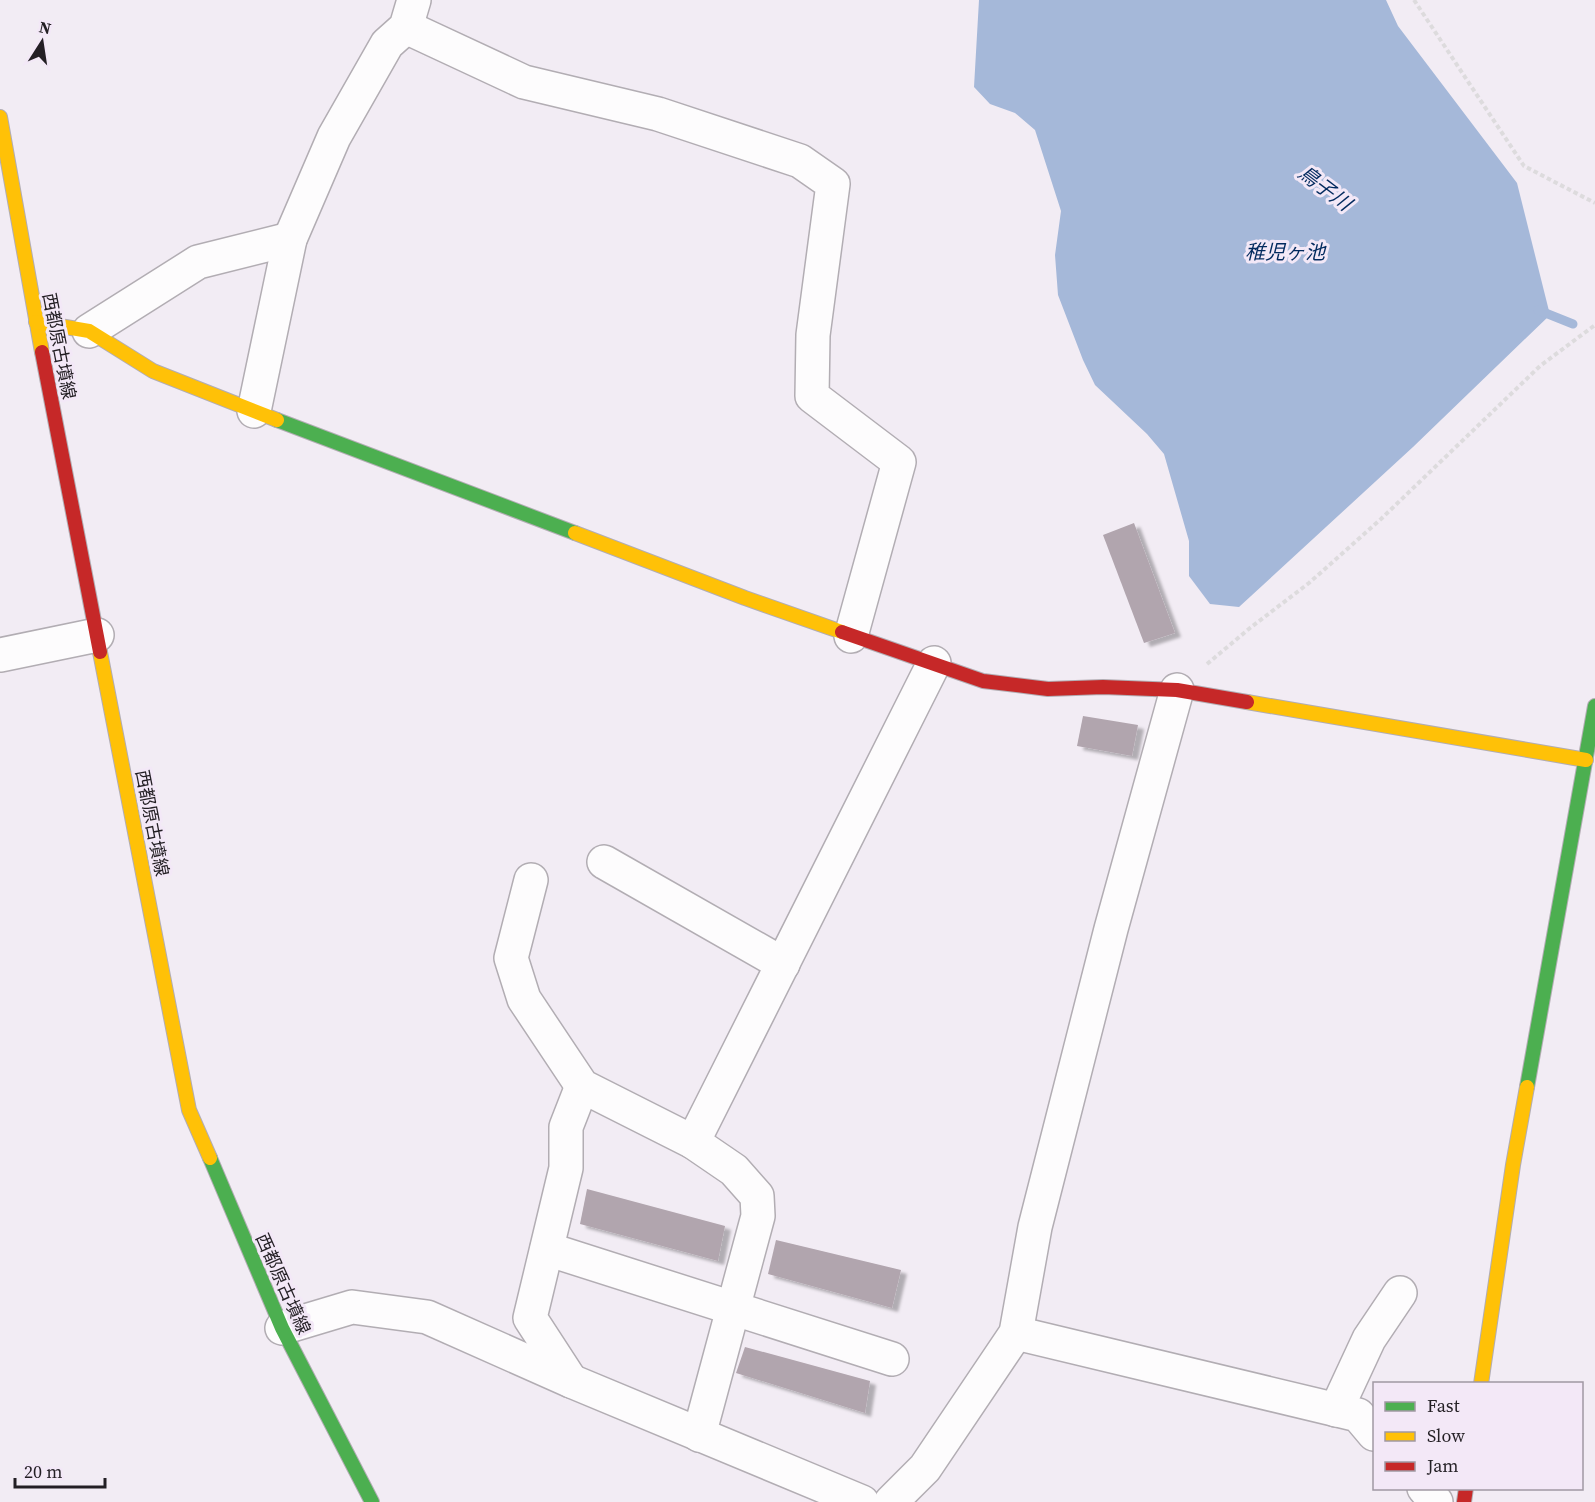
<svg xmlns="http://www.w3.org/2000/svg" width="1595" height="1502" font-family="'Source Serif 4','Noto Sans JP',serif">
<defs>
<filter id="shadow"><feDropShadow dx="6" dy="4" stdDeviation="1.5" flood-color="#0004"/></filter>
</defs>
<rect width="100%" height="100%" fill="#f2ecf4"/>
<!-- water -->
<path fill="#a5b8d9" d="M979 0H1386L1398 26 1517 183 1550 315 1413 447 1239 607 1210 604 1189 576V541L1164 454 1147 434 1095 385 1083 360 1058 295 1055 255 1061 211 1035 130 1015 113 990 104 974 87Z"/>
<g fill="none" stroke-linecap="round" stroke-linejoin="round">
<!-- stream -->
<path stroke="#a5b8d9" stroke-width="9" d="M1538 310 1573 324"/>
</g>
<!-- building -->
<g fill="#b1a5ae" filter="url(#shadow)">
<path d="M1134 523 1175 633 1144 643 1103 535Z"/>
<path d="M1083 716 1138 725 1132 756 1077 746Z"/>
<path d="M587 1189 725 1226 718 1261 580 1224Z"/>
<path d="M776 1240 901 1270 892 1308 768 1274Z"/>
<path d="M745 1347 870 1381 865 1413 736 1373Z"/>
</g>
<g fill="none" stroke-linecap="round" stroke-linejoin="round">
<!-- street casing -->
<g stroke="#b2adb3" stroke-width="36">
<g id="street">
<path d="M406 27 524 82 658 114 800 161 833 184 813 335 812 396 899 462 851 636"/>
<path d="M89 331 198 262 290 239"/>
<path d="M254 411 290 239 334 137 387 44 406 27 414 0"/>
<path d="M0 655 97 635"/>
<path d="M604 862 783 964"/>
<path d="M531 880 511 958 524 999 582 1086 693 1142"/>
<path d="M547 1249 892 1359"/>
<path d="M282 1328 352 1307 427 1317 571 1381 862 1502"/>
<path d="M1016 1333 1358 1415 1374 1434"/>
<path d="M571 1381 530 1318 566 1168V1127L582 1086"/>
<path d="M1336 1410 1369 1339 1400 1293"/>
<path d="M699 1435 758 1216 757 1196 734 1170 693 1142 934 663"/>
<path d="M1424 1488 1436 1502"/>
<path d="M891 1502 925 1468 1016 1333 1035 1227 1111 929 1177 690"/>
</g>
</g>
<!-- fast casing -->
<g stroke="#b2adb3" stroke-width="16">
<g id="fast">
<path d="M277 420 575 533"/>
<path d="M1527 1087 1595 706"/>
<path d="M210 1158 282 1328 372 1502"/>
</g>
</g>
<!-- slow casing -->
<g stroke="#b2adb3" stroke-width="16">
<g id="slow">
<path d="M0 117 42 352"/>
<path d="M36 322 89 331 153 371 277 420"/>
<path d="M575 533 745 598 842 632"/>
<path d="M100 652 189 1110 210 1158"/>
<path d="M1247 702 1586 760"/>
<path d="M1481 1384 1513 1165 1527 1087"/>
</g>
</g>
<!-- jam casing -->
<g stroke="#b2adb3" stroke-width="16">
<g id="jam">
<path d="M42 352 100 652"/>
<path d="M842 632 983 681 1048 689 1103 687 1177 690 1247 702"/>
<path d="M1464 1502 1466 1488"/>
</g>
</g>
<!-- path -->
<g stroke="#dddbdd" stroke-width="4" stroke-dasharray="4.5 3" stroke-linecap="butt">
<path d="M1414 0 1524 166 1595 203"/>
<path d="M1207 664 1250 628 1309 583 1381 519 1540 366 1595 325"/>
</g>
<!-- street -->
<use href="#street" stroke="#fdfcfd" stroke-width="33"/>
<!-- fast -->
<use href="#fast" stroke="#4caf50" stroke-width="14"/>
<!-- slow -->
<use href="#slow" stroke="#ffc107" stroke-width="14"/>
<!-- jam -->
<use href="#jam" stroke="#c62828" stroke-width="14"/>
</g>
<g text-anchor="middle" stroke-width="6" stroke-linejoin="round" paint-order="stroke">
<!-- street labels -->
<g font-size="18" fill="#231f24" stroke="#f3e8f7">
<text transform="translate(59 346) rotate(79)" y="6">西都原古墳線</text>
<text transform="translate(152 823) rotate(79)" y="6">西都原古墳線</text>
<text transform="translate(283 1284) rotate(66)" y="6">西都原古墳線</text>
</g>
<!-- water labels -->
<g font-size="20" font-style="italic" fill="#022a5e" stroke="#f3e8f7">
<text transform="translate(1325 188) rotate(37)" y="7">鳥子川</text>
<text x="1285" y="259">稚児ヶ池</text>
</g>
</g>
<!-- legend -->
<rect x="1373" y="1382" width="210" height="108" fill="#f3e8f7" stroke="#a098a3" stroke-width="1.5"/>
<rect x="1385" y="1402" width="30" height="9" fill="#4caf50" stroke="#a098a3" stroke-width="1.5"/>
<text x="1427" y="1412" font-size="18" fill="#231f24">Fast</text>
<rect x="1385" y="1432" width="30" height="9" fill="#ffc107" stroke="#a098a3" stroke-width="1.5"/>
<text x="1427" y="1442" font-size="18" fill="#231f24">Slow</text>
<rect x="1385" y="1462" width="30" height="9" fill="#c62828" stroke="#a098a3" stroke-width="1.5"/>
<text x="1427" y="1472" font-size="18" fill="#231f24">Jam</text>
<!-- north arrow -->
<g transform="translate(42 42) rotate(12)" stroke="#f3e8f7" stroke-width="4.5" paint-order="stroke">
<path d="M0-4.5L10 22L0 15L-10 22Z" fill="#231f24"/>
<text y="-9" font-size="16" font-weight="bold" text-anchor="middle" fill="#231f24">N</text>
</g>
<!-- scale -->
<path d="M15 1478v9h90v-9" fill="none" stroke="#231f24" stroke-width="3"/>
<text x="24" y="1478" font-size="18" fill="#231f24" stroke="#f3e8f7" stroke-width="4.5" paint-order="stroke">20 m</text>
</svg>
